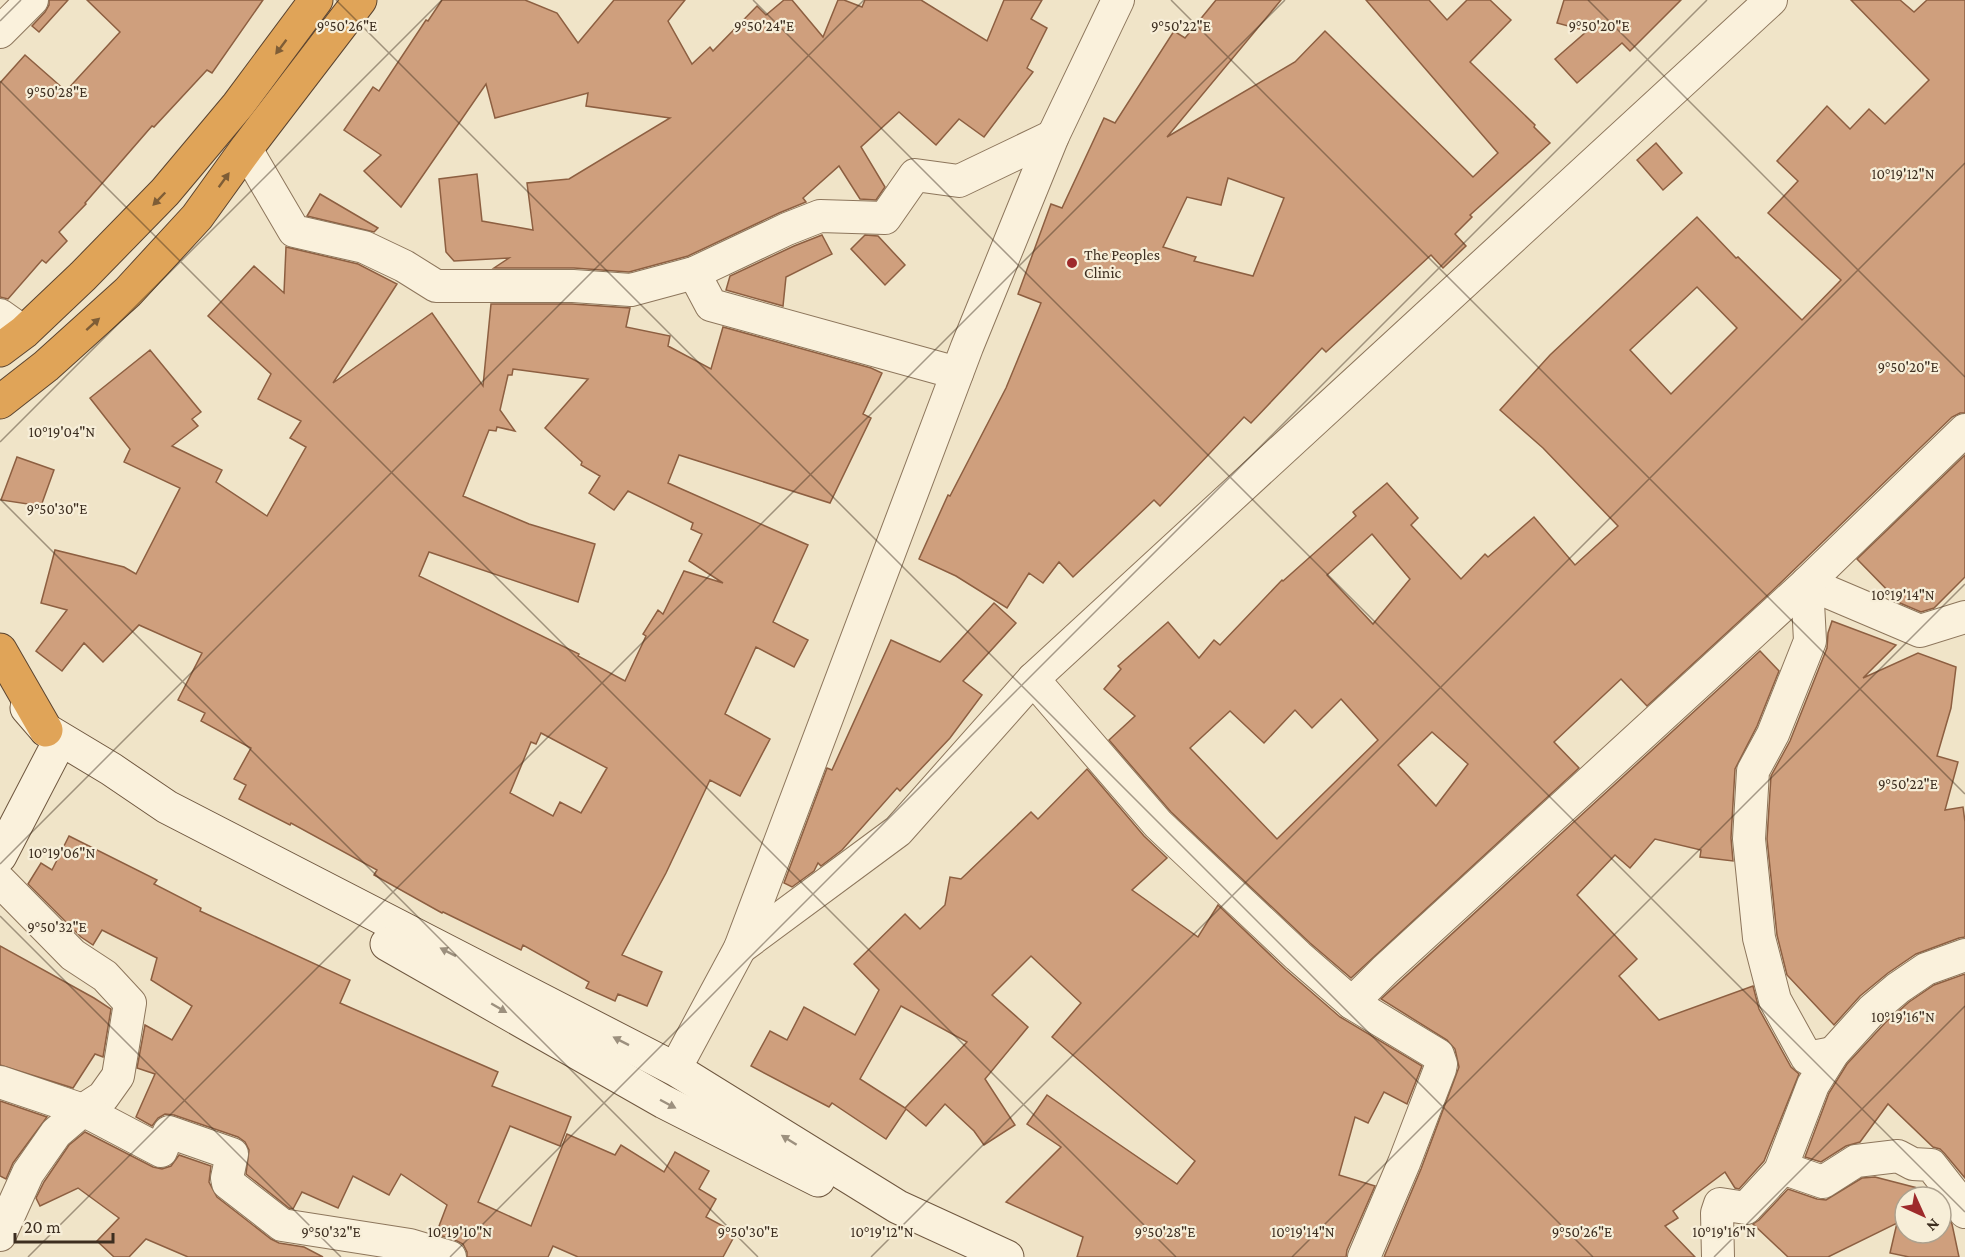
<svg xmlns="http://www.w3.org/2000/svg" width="1965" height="1257" font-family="'Crimson Pro',serif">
<rect width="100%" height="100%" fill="#f0e4c8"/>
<!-- building -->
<g fill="#cf9f7d" stroke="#8d5f41" stroke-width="1.5" fill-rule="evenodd">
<path d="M49 0H68L39 32 32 26 45 12 49 5Z"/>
<path d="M87 0H263L212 73 207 70 154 127 152 126 85 203 86 204 59 232 67 241 46 263 42 260 8 299 0 297V83L25 55 66 91 120 32Z"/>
<path d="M442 0H525L557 13 578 43 614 0H685L668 21 692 64 710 47 713 51 757 6 766 15 784 0H792L823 37 838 0H844L862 7 865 0H921L987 41 1004 0H1042L1031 19 1047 28 1027 68 1033 72 984 137 959 119 936 145 899 112 861 147 885 187 876 200 860 199 839 166 803 198 806 202 779 213 688 256 629 272 574 268H494L509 258 454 261 446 252 439 179 477 174 482 221 533 230 527 183 569 179 670 118 586 106 588 93 495 118 486 84 401 207 364 171 381 155 344 130 373 87 379 91 426 20 428 21Z"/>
<path d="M1216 0H1281L1167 137 1295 62 1325 31 1473 177 1498 153 1366 0H1429L1447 20 1467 0H1490L1511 20 1470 62 1535 125 1534 127 1550 143 1470 215 1472 217 1455 234 1466 246 1443 268 1431 255 1326 352 1322 348 1251 423 1244 417 1160 506 1154 500 1073 577 1059 562 1043 583 1029 573 1007 608 956 576 919 559 948 495 950 496 1006 388 1041 303 1018 294 1051 204 1062 208 1104 118 1115 123 1174 31 1185 38ZM1228 178 1284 198 1253 276 1194 261 1196 257 1163 247 1187 197 1221 205Z"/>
<path d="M1564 0H1681L1630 51 1622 43 1577 83 1555 59 1587 31 1557 23Z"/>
<path d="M1851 0H1900L1914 12 1927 0H1965V413H1960L1952 417 1771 592 1647 706 1621 679 1554 742 1579 768 1351 978 1310 943 1171 812 1109 740 1135 716 1104 689 1121 669 1118 666 1168 622 1199 658 1214 640 1220 645 1282 580 1283 581 1356 516 1353 512 1387 483 1418 518 1411 525 1461 579 1485 554 1488 557 1534 517 1575 565 1618 526 1543 448 1500 410 1550 355 1697 217 1736 258 1738 257 1802 320 1841 280 1768 213 1798 181 1777 161 1827 106 1850 129 1869 109 1885 124 1929 80ZM1697 287 1737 328 1671 394 1630 350ZM1372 534 1410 579 1373 624 1327 575ZM1341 699 1378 740 1277 839 1190 748 1230 711 1264 743 1295 710 1312 728ZM1432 732 1468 764 1436 806 1398 765Z"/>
<path d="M1656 143 1682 173 1663 190 1637 160Z"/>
<path d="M320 194 378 228 374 232 307 216Z"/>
<path d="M822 235 832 254 786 277 783 306 726 290 730 276 794 246Z"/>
<path d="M865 235 878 236 905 265 885 285 851 249Z"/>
<path d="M286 247 358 264 397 284 333 383 432 313 483 386 491 304H572L630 308 626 327 670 336 668 346 711 369 723 327 871 368 882 373 863 414 871 418 830 503 679 455 668 483 808 545 773 622 808 640 794 667 756 647 725 714 770 739 740 796 710 780 666 873 622 955 662 972 647 1006 618 994 615 1001 586 988 589 982 523 945 521 950 443 912 442 913 374 875 377 870 291 823 290 825 239 799 246 785 234 779 251 748 201 721 205 713 178 700 202 653 139 625 103 662 84 643 62 671 36 651 67 610 41 603 55 550 124 567 136 574 180 488 124 462 130 449 90 398 150 350 201 412 192 419 198 426 172 446 222 470 216 482 267 516 306 447 290 438 301 421 258 399 271 374 208 316 254 266 284 293ZM513 369 588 379 545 428 582 462 581 465 600 476 589 493 614 510 628 491 693 523 691 529 702 534 689 561 723 583 684 571 663 614 658 610 643 634 646 636 625 681 578 656 579 654 419 576 429 552 578 602 595 544 529 524 463 496 489 430 496 431 497 427 515 431 500 410 508 375H512ZM541 733 607 768 581 813 560 802 553 816 510 793 531 742 536 744Z"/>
<path d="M1965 455V577L1934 608 1921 612 1900 603 1857 559Z"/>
<path d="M17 457 54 470 41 506 1 500Z"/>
<path d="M994 603 1016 623 963 681 982 695 950 738 900 791 897 788 842 850 821 866 818 863 814 871 792 887 784 883 827 768 832 770 891 640 940 662Z"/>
<path d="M1832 621 1896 645 1863 678 1918 653 1956 667 1951 708 1937 756 1958 762 1945 810 1963 807 1965 822V937L1959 938 1916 954 1888 973 1860 996 1834 1025 1787 975 1777 935 1767 839 1771 776 1790 741 1827 648 1828 633Z"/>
<path d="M1760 651 1779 671 1757 726 1735 769 1731 838 1733 861 1700 857 1701 850 1655 839 1630 868 1615 855 1577 895 1637 959 1619 976 1659 1020 1753 986 1759 1009 1791 1067 1799 1074 1764 1161 1739 1189 1735 1188 1725 1172 1673 1211 1678 1218 1665 1226 1695 1257H1384L1421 1169 1459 1067 1455 1049 1447 1040 1381 999Z"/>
<path d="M1087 769 1144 836 1167 858 1132 890 1198 937 1218 905 1286 970 1340 1017 1422 1066 1407 1104 1384 1092 1368 1123 1355 1117 1339 1175 1375 1186 1347 1250 1346 1257H1077L1083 1237 1006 1202 1061 1147 1027 1124 1047 1095 1177 1184 1195 1161 1052 1037 1081 1003 1031 956 992 995 1028 1027 985 1079 1015 1125 984 1145 974 1131 945 1104 926 1126 906 1109 886 1139 832 1103 829 1107 751 1066 770 1031 787 1040 804 1007 855 1035 879 990 854 964 905 914 920 929 945 905 950 877 961 879 1031 812 1038 819ZM901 1006 967 1042 905 1108 860 1079Z"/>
<path d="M69 836 157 880 154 884 201 908 200 911 350 980 340 1003 498 1072 492 1086 571 1117 560 1146 510 1126 478 1202 531 1226 567 1134 615 1155 621 1145 664 1172 675 1152 709 1171 699 1189 716 1199 706 1217 736 1233 723 1257H578L553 1246 548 1257H467V1252L463 1244 455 1240 436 1234 447 1205 401 1174 389 1195 353 1176 338 1208 302 1192 293 1209 289 1208 246 1174 249 1150 245 1142 238 1137 174 1115 165 1114 158 1118 152 1126 136 1117 155 1074 137 1068 145 1025 172 1040 192 1006 151 980 157 958 102 930 93 945 81 937 28 884 41 863 52 870Z"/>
<path d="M0 946 94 998 111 1009 103 1057 95 1054 73 1088 0 1065Z"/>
<path d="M1965 974V1178L1945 1154 1940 1149 1933 1147 1888 1104 1860 1142 1846 1146 1821 1162 1805 1157 1829 1093 1847 1064 1885 1023 1909 1002 1934 985Z"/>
<path d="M0 1101 47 1117 13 1163 6 1179 0 1176Z"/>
<path d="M85 1132 153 1167 162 1169 171 1166 179 1155 211 1166 209 1182 217 1197 271 1239 279 1243 304 1247 323 1257H188L146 1239 129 1257H114L97 1241 119 1218 78 1188 40 1206 36 1198 44 1182 69 1145Z"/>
<path d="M1875 1177 1929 1191 1933 1197H1905V1233H1941V1207L1952 1224 1959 1257H1909L1890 1253 1897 1223 1828 1257H1788L1753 1224 1759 1220 1788 1189 1817 1199 1826 1200 1862 1178Z"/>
</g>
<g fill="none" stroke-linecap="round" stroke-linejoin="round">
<!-- street casing -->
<g stroke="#8d765c" stroke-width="34">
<g id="street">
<path d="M0 32 32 0"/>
<path d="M246 149 294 231 364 247 404 266 436 286H573L631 290 694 273 787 229 820 216 885 218 915 175 959 181 1053 136"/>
<path d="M694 273 711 305 957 373"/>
<path d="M0 315 24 332"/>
<path d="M1807 583 1810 641 1773 734 1753 771 1749 839 1759 938 1775 1000 1807 1058 1833 1053"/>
<path d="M1807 583 1920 631 1965 617"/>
<path d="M1033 679 1158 824 1298 956 1352 1003 1438 1055 1441 1064 1440 1069 1404 1163 1364 1257"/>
<path d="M0 881 73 955 105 976 130 1003 118 1076 103 1097 83 1110 56 1133 28 1173 0 1235"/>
<path d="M740 948 898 831 1033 679 1771 0"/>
<path d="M1352 1003 1385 970 1807 583 1965 430"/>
<path d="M675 1069 740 948 967 347 1053 136 1118 0"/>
<path d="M0 1082 83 1110 161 1151 169 1132 232 1154 227 1178 228 1183 282 1225 410 1245 450 1257"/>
<path d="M1780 1171 1788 1170 1823 1182 1856 1161 1898 1156 1913 1164 1931 1165 1960 1202 1965 1212"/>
<path d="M1718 1257 1717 1213 1720 1204 1746 1208 1780 1171 1813 1085 1833 1053 1872 1010 1898 988 1926 969 1965 955"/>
</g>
</g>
<!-- secondary casing -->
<g stroke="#6f573f" stroke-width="35">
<g id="secondary">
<path d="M27 708 46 730 111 769 167 807 675 1069 898 1207 1007 1257"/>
<path d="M0 856 54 752"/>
<path d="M387 944 664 1102 818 1180"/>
</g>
</g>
<!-- highway casing -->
<g stroke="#5b4430" stroke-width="35">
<g id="highway">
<path d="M0 350 24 332 83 276 165 192 238 105 316 0"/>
<path d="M0 402 46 366 128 292 197 217 246 149 360 0"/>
<path d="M0 650 46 730"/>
</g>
</g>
<!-- street -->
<use href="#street" stroke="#faf1dc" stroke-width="32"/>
<!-- secondary -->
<use href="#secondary" stroke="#faf1dc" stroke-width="33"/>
<!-- highway -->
<use href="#highway" stroke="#e0a458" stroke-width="33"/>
</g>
<!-- one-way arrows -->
<defs><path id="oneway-solid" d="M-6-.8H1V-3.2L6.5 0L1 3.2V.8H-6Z" transform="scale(1.5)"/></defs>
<g fill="#7e5d36">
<use href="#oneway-solid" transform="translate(281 47) rotate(127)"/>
<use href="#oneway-solid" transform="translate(224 180) rotate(-54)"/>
<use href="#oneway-solid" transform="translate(159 199) rotate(134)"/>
<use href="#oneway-solid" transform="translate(93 324) rotate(-42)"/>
</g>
<g fill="#9c907e">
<use href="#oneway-solid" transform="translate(448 952) rotate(-153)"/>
<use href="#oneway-solid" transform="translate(499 1008) rotate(30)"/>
<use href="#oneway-solid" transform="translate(621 1041) rotate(-153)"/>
<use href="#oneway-solid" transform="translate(668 1104) rotate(28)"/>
<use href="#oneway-solid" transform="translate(789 1140) rotate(-148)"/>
</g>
<!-- ticks -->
<path fill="none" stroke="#3d2e20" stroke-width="1.5" stroke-opacity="0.45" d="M336 0 1593 1257M753 0 1965 1212M1171 0 1965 794M1588 0 1965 377M0 21 21 0M0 81 1176 1257M0 442 442 0M0 499 758 1257M0 864 864 0M0 916 341 1257M28 1257 1285 0M450 1257 1707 0M871 1257 1965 163M1292 1257 1965 584M1714 1257 1965 1006"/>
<!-- markers -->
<circle fill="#9e2a2b" stroke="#f7eed8" stroke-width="2" cx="1072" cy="263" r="6"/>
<g text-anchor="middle" stroke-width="4.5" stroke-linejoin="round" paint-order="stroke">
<!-- poi labels -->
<g font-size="16" fill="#3d2e20" stroke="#f7eed8" text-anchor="start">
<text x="1084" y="260">The Peoples<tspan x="1084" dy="18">Clinic</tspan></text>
</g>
</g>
<g font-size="15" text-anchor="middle" fill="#3d2e20" stroke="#f7eed8" stroke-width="4.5" stroke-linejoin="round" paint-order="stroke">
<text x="347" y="31">9°50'26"E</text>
<text x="764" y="31">9°50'24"E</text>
<text x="1181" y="31">9°50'22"E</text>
<text x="1599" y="31">9°50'20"E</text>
<text x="57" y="97">9°50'28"E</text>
<text x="1903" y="179">10°19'12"N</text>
<text x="1908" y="372">9°50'20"E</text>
<text x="62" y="437">10°19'04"N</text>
<text x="57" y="514">9°50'30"E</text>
<text x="1903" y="600">10°19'14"N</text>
<text x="1908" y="789">9°50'22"E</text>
<text x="62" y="858">10°19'06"N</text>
<text x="57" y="932">9°50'32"E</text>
<text x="1903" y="1022">10°19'16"N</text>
<text x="882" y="1237">10°19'12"N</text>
<text x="1724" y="1237">10°19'16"N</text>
<text x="331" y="1237">9°50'32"E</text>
<text x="460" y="1237">10°19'10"N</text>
<text x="748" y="1237">9°50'30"E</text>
<text x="1165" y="1237">9°50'28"E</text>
<text x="1303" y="1237">10°19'14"N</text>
<text x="1582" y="1237">9°50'26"E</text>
</g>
<!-- north arrow -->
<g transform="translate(1923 1215) rotate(135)"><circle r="28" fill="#f7eed8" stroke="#ada18e" stroke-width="1.5"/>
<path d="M0-4.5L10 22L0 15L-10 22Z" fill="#9e2a2b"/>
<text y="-9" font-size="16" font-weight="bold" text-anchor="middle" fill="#3d2e20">N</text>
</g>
<!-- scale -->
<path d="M15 1233v9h98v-9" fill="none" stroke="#3d2e20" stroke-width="3"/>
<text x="24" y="1233" font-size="18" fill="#3d2e20" stroke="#f7eed8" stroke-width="4.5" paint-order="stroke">20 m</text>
</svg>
